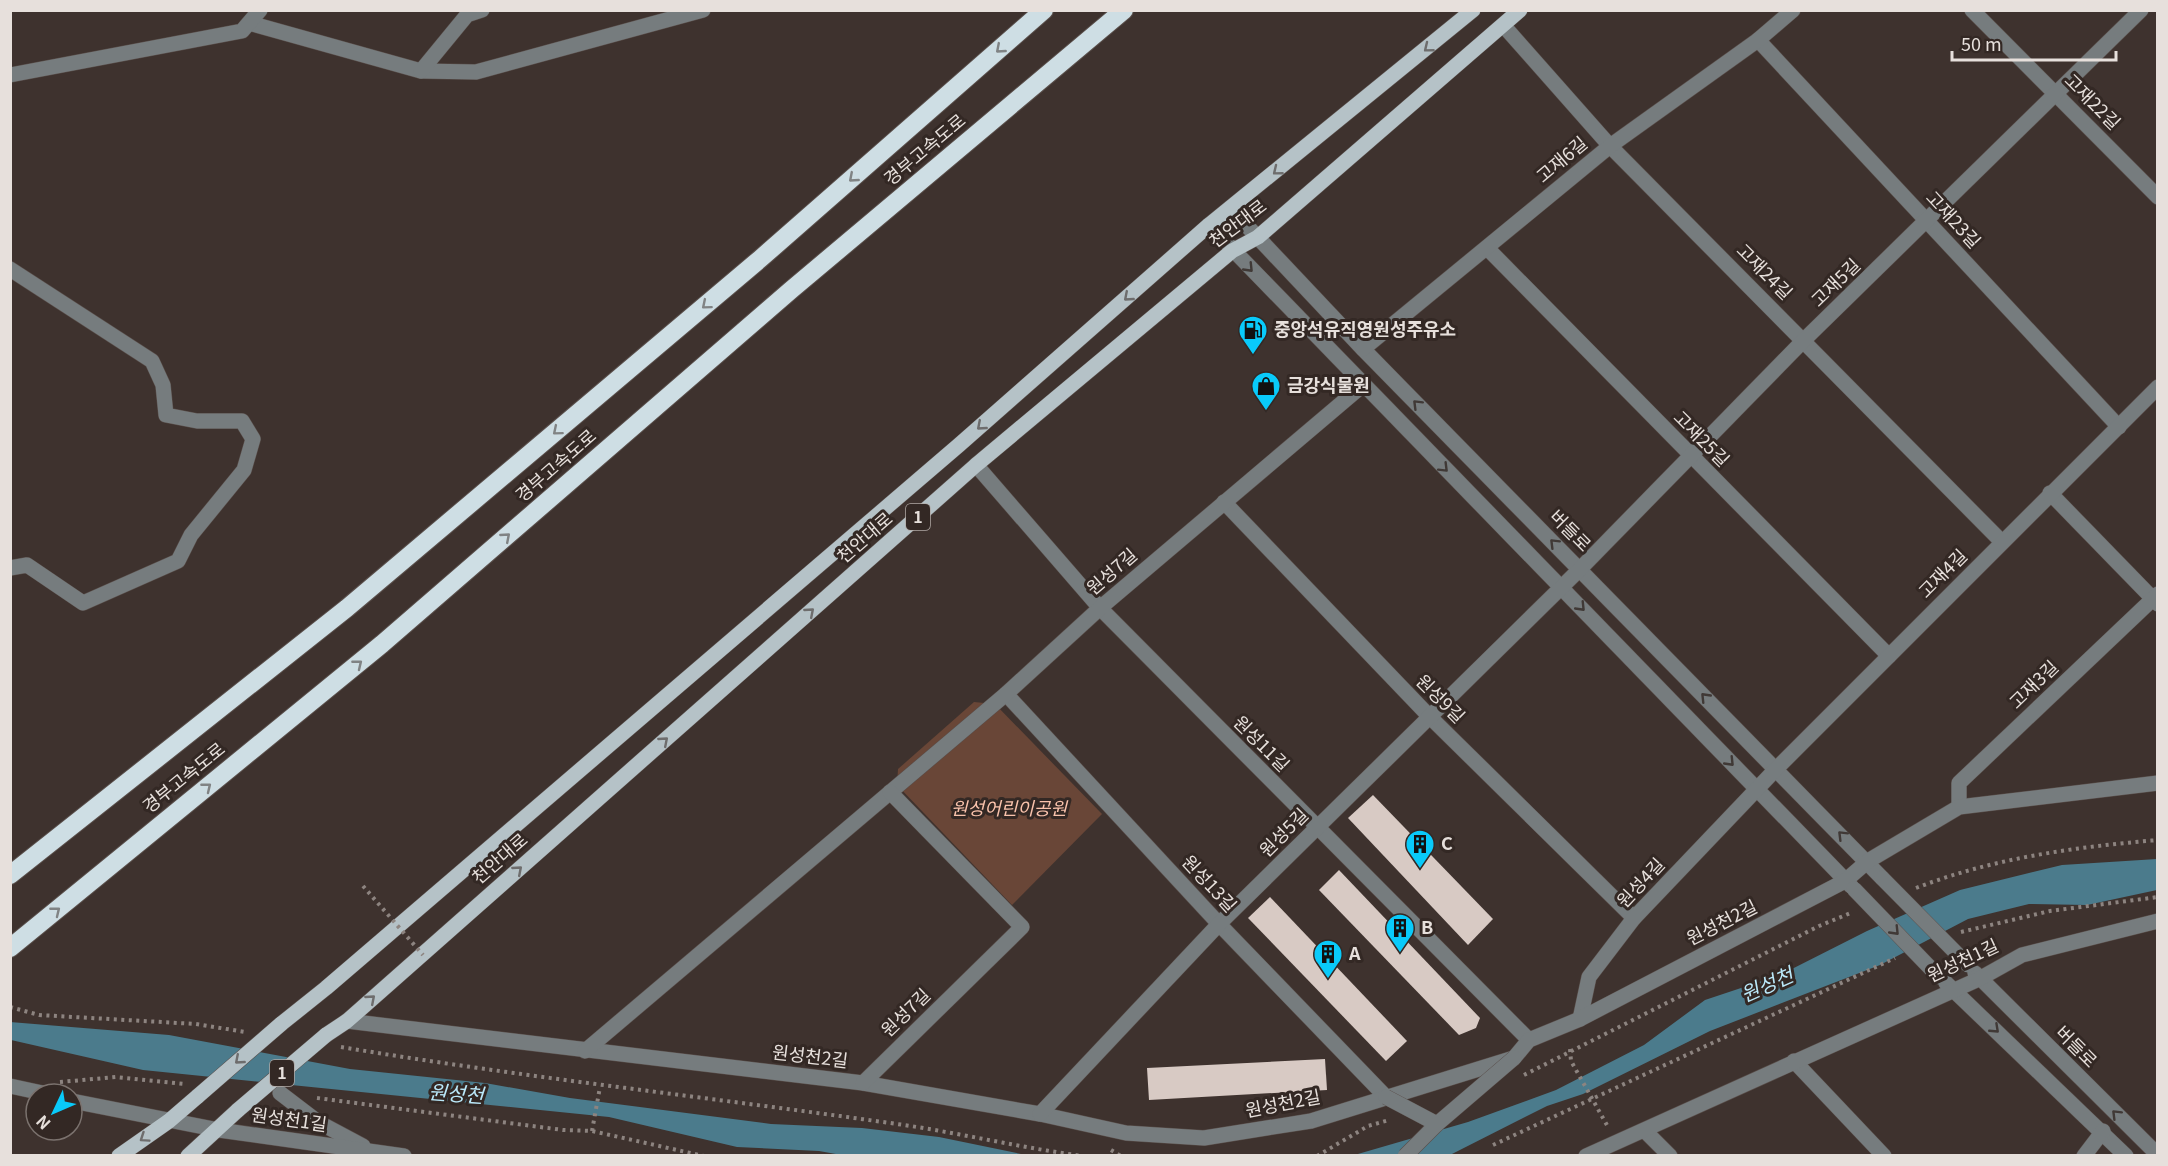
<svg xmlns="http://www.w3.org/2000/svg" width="2168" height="1166" font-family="Georgia,'Noto Sans KR',serif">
<rect width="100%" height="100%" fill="#3e322e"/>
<!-- green -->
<path fill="#694637" d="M974 702 995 704 1102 814 1012 905 897 785 898 769Z"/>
<!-- water -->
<g fill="#4b7b8c">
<path d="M2157 859V890L2087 905 2029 904 1968 919 1880 965 1710 1031 1583 1094 1547 1106 1450 1155 1351 1156 1468 1122 1556 1090 1644 1045 1705 1000 1780 975 1867 931 1960 890 2062 865Z"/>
<path d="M10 1022 169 1035 350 1069 485 1083 570 1098 771 1124 862 1128 939 1137 1026 1155 847 1156 819 1151 737 1147 609 1117 143 1070 11 1040Z"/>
</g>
<!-- building -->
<g fill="#d8cac4">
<path d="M1373 795 1493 919 1468 945 1348 818Z"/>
<path d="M1339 870 1480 1018 1476 1028 1459 1035 1319 890Z"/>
<path d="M1270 897 1407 1041 1386 1061 1248 918Z"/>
<path d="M1325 1059 1327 1090 1149 1100 1147 1068Z"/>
</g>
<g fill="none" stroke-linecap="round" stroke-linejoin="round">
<!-- minor casing -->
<g stroke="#594e4a" stroke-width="16">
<g id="minor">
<path d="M1972 10 2158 197"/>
<path d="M249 23 421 71 476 72 703 10"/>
<path d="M1503 25 1610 146 2002 542"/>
<path d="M1758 40 2119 427"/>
<path d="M421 71 467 15 482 10"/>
<path d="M10 75 242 31 260 10"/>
<path d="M1231 209 1363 349 1882 878"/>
<path d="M1209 225 1851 886"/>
<path d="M1487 248 1889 656"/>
<path d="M10 269 152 361 163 385 166 415 197 421H242L253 439 244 470 191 535 178 561 83 603 27 565 10 568"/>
<path d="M1363 349 1610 146 1758 40 1793 10"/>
<path d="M976 465 1100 608 1529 1040"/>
<path d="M2050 493 2158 604"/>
<path d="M1224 502 1429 716 1634 918"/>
<path d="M1006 694 1219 924 1386 1097"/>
<path d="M1959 807V783L2158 594"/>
<path d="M1975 973 2158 1155"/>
<path d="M1946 983 2126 1156"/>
<path d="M1580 1019 1589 977 1634 918 1776 769 2158 387"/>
<path d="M347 1021 863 1083 1040 1114 1126 1133 1204 1138 1311 1121 1514 1058 1529 1040 1580 1019 1845 881 1868 861 1959 807 2158 783"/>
<path d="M585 1051 1006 694 1100 608 1363 385"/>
<path d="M1794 1061 1884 1156"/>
<path d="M863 1083 1022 927 890 792"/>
<path d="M10 1086 47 1094"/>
<path d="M280 1093 318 1122 363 1146"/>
<path d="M72 1101 219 1130 404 1156"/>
<path d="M1040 1114 1219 924 1580 569 1804 340 2141 10"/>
<path d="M1645 1131 1670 1156"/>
<path d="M1586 1156 1979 979 2022 955 2158 921"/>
<path d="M2084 1156 2103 1131"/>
</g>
</g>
<!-- major casing -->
<g stroke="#594e4a" stroke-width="16">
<g id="major">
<path d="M281 1024 326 988 959 445 1209 225 1473 10"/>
<path d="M326 1035 347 1021 976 465 1232 251 1258 237 1520 10"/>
<path d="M119 1156 169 1121 198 1096"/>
<path d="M188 1156 238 1110"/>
</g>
</g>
<!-- highway casing -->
<g stroke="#594e4a" stroke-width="20">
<g id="highway">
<path d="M10 875 347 608 760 259 1044 10"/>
<path d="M10 948 382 644 791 290 1124 10"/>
</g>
</g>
<!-- path -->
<g stroke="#8d8480" stroke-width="4" stroke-dasharray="3 4.5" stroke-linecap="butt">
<path d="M1916 888C1993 858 2075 847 2158 840"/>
<path d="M1961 932 2050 911 2158 897"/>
<path d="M10 1007 39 1015 196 1024 245 1032"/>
<path d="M341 1047C528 1078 716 1098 904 1125 964 1134 1023 1148 1083 1156"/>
<path d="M1570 1049 1571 1061 1608 1127"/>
<path d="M1524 1075 1819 926 1853 912"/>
<path d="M60 1082 116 1077 184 1084"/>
<path d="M317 1098 563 1130 592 1131 704 1156"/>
<path d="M592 1131 600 1087"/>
<path d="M1493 1145 1895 958"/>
<path d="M1111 1150 1121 1156"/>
<path d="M1317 1156 1368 1126 1389 1120"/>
</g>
<!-- minor -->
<use href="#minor" stroke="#767c7e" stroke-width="15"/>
<!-- major -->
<use href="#major" stroke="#b5c2c7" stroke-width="15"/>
<!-- highway -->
<use href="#highway" stroke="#cedee4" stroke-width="18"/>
<!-- minor-bridge casing -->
<g stroke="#594e4a" stroke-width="16" stroke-linecap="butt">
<g id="minor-bridge">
<path d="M1882 878 1968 965"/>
<path d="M1854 889 1939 977"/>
<path d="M1386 1097 1437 1124"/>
<path d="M1405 1156 1437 1124 1514 1058"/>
</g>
</g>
<!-- major-bridge casing -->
<g stroke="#594e4a" stroke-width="16" stroke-linecap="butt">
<g id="major-bridge">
<path d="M198 1096 281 1024"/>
<path d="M238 1110 326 1035"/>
</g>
</g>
<!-- path-bridge -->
<path stroke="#8d8480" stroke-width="4" stroke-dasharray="3 4.5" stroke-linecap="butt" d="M363 886 423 955"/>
<!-- minor-bridge -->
<use href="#minor-bridge" stroke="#767c7e" stroke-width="15"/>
<!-- major-bridge -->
<use href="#major-bridge" stroke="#b5c2c7" stroke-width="15"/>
</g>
<!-- one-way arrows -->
<defs><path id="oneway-chevron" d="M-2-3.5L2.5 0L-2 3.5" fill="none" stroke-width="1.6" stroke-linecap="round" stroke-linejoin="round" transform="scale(1.5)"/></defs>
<g stroke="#6e6d6d">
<use href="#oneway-chevron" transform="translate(1428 48) rotate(141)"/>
<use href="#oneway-chevron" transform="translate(1277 171) rotate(141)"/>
<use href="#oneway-chevron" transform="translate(1128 297) rotate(139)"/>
<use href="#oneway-chevron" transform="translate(981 426) rotate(139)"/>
<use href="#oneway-chevron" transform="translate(810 612) rotate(-41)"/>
<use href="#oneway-chevron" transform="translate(664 741) rotate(-41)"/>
<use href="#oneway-chevron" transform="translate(518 870) rotate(-41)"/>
<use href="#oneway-chevron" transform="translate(371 999) rotate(-41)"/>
<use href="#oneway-chevron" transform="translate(239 1060) rotate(139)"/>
<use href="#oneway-chevron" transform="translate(144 1138) rotate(146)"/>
</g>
<g stroke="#808384">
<use href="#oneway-chevron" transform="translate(1000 49) rotate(139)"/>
<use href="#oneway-chevron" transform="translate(853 178) rotate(139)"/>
<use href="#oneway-chevron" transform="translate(706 305) rotate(140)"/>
<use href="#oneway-chevron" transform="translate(557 431) rotate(140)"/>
<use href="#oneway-chevron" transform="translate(506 537) rotate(-41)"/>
<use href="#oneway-chevron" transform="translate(358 664) rotate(-39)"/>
<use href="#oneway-chevron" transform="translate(207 787) rotate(-39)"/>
<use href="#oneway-chevron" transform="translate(56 911) rotate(-39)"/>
</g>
<g stroke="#403936">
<use href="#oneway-chevron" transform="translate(1249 268) rotate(46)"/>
<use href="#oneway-chevron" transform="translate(1417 404) rotate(-135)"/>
<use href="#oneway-chevron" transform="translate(1444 468) rotate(45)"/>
<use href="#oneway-chevron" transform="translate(1554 543) rotate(-135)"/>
<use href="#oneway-chevron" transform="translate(1581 607) rotate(46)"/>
<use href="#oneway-chevron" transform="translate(1705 697) rotate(-134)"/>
<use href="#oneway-chevron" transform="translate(1730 762) rotate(46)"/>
<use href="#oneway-chevron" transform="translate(1842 835) rotate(-135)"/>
<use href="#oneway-chevron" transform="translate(1895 931) rotate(46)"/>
<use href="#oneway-chevron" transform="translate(1995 1029) rotate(43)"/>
<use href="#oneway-chevron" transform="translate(2116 1114) rotate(-135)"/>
</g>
<!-- icons -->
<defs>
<g id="fuel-pin" transform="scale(1.5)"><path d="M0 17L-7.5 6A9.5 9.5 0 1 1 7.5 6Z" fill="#09cafa" stroke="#332824"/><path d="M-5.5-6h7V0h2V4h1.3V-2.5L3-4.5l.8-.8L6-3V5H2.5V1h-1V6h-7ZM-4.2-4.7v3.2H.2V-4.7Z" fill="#111"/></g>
<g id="shop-pin" transform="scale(1.5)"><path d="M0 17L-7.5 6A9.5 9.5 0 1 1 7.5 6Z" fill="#09cafa" stroke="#332824"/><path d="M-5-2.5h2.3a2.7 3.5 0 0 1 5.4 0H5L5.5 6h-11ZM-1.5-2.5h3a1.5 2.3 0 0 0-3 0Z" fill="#111"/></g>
<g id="building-pin" transform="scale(1.5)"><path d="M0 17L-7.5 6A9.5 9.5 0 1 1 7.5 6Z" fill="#09cafa" stroke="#332824"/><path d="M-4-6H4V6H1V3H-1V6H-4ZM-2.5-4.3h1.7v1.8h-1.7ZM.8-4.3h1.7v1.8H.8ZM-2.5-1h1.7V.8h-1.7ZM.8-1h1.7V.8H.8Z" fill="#111"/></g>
</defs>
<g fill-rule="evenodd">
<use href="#fuel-pin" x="1253" y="330"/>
<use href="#shop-pin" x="1266" y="386"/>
<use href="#building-pin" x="1420" y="844"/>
<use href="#building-pin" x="1400" y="928"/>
<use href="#building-pin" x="1328" y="954"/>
</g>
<g text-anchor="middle" stroke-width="6" stroke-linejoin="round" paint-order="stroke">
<!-- shield labels -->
<g fill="#332824" stroke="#b1a9a5" stroke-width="1.5">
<rect x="906" y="504" width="24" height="26" rx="4.5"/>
<rect x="270" y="1060" width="24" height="26" rx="4.5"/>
</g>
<g font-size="16" font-weight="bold" fill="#e7e0dc">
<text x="918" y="523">1</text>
<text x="282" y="1079">1</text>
</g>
<!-- street labels -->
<g font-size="18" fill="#e7e0dc" stroke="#332824">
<text transform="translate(2092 102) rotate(45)" y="6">고재22길</text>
<text transform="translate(925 150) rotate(-40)" y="6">경부고속도로</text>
<text transform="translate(1562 160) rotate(-40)" y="6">고재6길</text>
<text transform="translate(1953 220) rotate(47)" y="6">고재23길</text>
<text transform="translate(1238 224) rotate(-37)" y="6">천안대로</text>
<text transform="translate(1764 272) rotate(45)" y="6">고재24길</text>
<text transform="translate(1836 283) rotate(-44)" y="6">고재5길</text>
<text transform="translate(1701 439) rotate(45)" y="6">고재25길</text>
<text transform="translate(556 466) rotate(-41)" y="6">경부고속도로</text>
<text transform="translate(1570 531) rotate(45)" y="6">버들로</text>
<text transform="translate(865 538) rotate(-41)" y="6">천안대로</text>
<text transform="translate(1112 572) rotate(-41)" y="6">원성7길</text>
<text transform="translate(1943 574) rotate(-45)" y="6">고재4길</text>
<text transform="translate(2034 685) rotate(-44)" y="6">고재3길</text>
<text transform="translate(1440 699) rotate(45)" y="6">원성9길</text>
<text transform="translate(1261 744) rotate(45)" y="6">원성11길</text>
<text transform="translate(184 778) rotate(-39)" y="6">경부고속도로</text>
<text transform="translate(1284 833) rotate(-45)" y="6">원성5길</text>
<text transform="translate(500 859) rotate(-41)" y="6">천안대로</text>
<text transform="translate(1641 883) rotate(-47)" y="6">원성4길</text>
<text transform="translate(1209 884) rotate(47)" y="6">원성13길</text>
<text transform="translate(1722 923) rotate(-27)" y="6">원성천2길</text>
<text transform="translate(1963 961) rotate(-25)" y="6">원성천1길</text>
<text transform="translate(906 1013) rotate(-44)" y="6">원성7길</text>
<text transform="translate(2076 1047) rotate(45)" y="6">버들로</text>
<text transform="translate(810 1057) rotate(7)" y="6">원성천2길</text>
<text transform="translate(1283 1104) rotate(-11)" y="6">원성천2길</text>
<text transform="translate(289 1120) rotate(8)" y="6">원성천1길</text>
</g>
<!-- poi labels -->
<g font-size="18" font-weight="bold" fill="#e7e0dc" stroke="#332824" text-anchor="start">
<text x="1274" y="336">중앙석유직영원성주유소</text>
<text x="1287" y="392">금강식물원</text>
<text x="1441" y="850">C</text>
<text x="1421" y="934">B</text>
<text x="1349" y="960">A</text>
</g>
<!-- park labels -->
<g font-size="18" font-style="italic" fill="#fac3ac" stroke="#332824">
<text x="1009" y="815">원성어린이공원</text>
</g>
<!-- water labels -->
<g font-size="20" font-style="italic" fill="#bbe9fa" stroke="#332824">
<text transform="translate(1767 985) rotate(-24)" y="7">원성천</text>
<text transform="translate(456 1094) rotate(4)" y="7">원성천</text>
</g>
</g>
<!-- border -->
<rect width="2168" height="1166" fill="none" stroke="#e7e0dc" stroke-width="24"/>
<!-- north arrow -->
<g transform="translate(54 1112) rotate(226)"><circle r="28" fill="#332824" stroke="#7b726e" stroke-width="1.5"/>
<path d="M0-4.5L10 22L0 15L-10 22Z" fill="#09cafa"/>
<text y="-9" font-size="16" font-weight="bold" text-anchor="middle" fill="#e7e0dc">N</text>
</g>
<!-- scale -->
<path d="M1952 51v9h164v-9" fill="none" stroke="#e7e0dc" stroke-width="3"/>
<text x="1961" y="51" font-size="18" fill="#e7e0dc" stroke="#332824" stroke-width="4.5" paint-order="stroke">50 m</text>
</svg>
